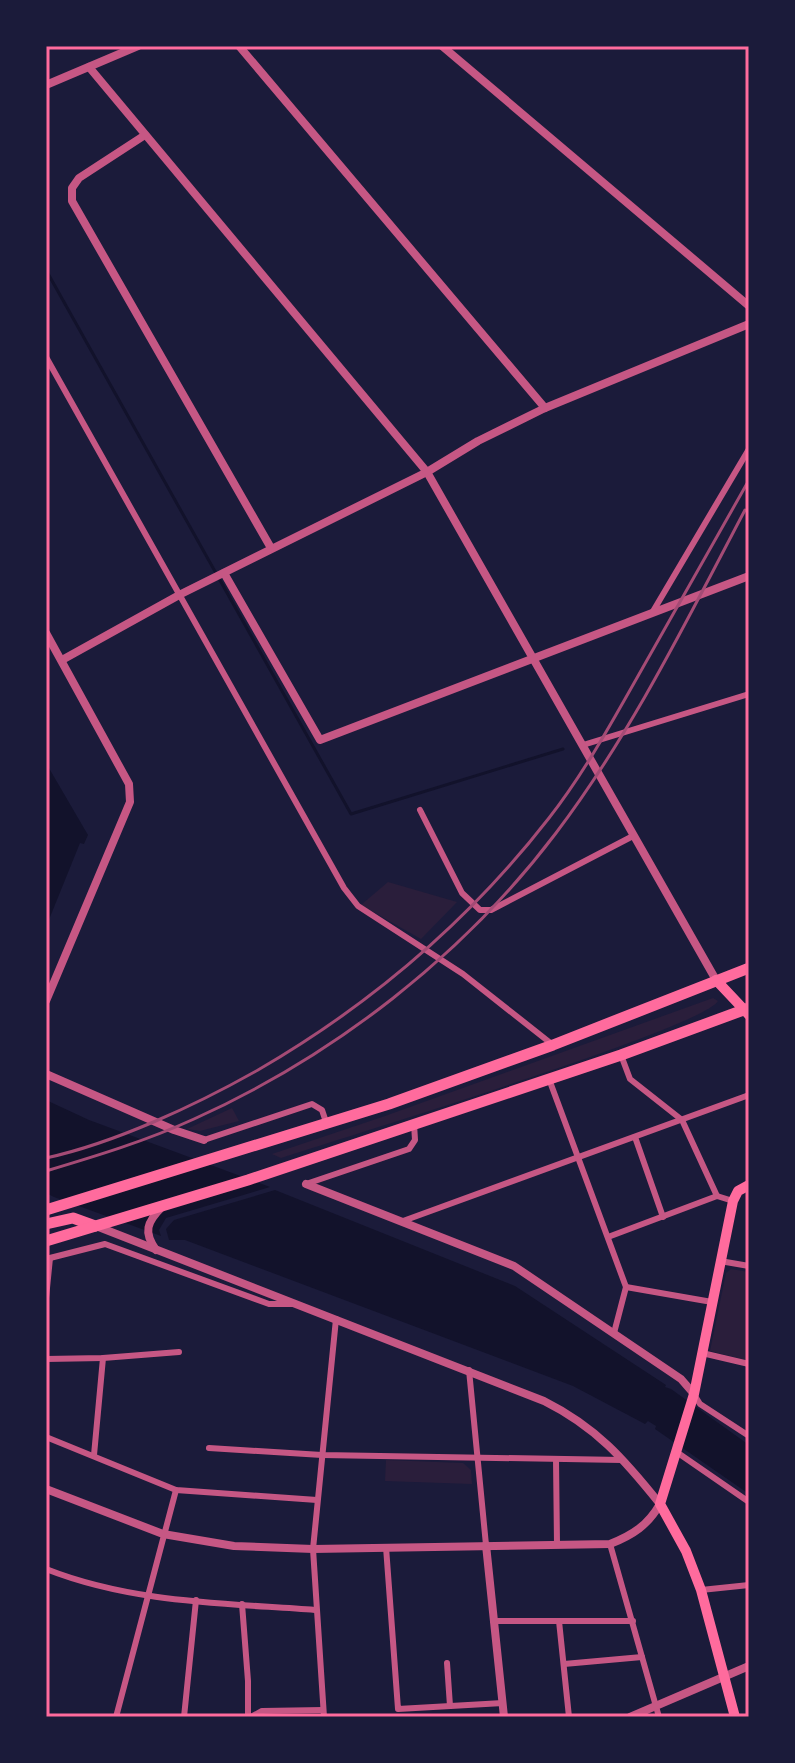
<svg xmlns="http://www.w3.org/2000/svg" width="795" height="1763" font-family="'Fira Sans Condensed',sans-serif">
<rect width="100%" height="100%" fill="#1b1b3a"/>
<!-- green -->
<g fill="#2a1e3b">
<path d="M388 882 457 902 421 939 361 905Z"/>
<path d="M713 998 718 1001C701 1029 338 1139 281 1158L272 1154 385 1116Z"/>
<path d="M232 1108 239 1121 200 1131 187 1129Z"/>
<path d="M731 1269 749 1272V1361L710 1351 726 1273Z"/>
<path d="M386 1460 463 1463 471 1470 472 1484 385 1481Z"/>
</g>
<!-- water -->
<g fill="#12122b">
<path d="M46 763 88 835 84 844 80 843 46 927Z"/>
<path d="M46 1100 89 1120 270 1187 166 1218 159 1230 161 1236 54 1197 46 1193Z"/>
<path d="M275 1190 515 1286 666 1385 665 1387 671 1389 749 1445V1494L655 1429 656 1426 648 1421 645 1424 573 1386 185 1240H169L166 1229 174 1220Z"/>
</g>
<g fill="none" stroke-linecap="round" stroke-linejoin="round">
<!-- stream -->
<path stroke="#12122b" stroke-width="3" d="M46 270 351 814 563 749"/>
<!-- minor -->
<g stroke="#c65784" stroke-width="6">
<path d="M46 357 344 888 358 906 463 974 553 1045"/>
<path d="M652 613 749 449"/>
<path d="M583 745 749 694"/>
<path d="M420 810 462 893 480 910H491L633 836"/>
<path d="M621 1055 630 1079 682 1120 717 1196"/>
<path d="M549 1079 626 1287 614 1333"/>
<path d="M635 1137 663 1217"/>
<path d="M204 1140 312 1104 322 1110 327 1125"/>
<path d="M306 1184 409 1149 415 1140 414 1124"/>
<path d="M403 1221 749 1095"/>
<path d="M608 1237 717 1196 733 1201"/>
<path d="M46 1259 105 1244 269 1304H294"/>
<path d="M720 1261 749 1266"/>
<path d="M626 1287 712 1302"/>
<path d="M46 1298 50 1258"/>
<path d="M702 1353 749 1364"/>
<path d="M46 1359 103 1358 179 1352"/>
<path d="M469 1370 486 1545"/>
<path d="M695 1396 700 1404 749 1436"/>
<path d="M46 1437 176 1490 317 1500"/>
<path d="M209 1448 322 1455 622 1460"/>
<path d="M678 1453 749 1502"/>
<path d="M94 1455 103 1358"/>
<path d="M556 1459 557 1544"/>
<path d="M610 1544 659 1717"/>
<path d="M386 1547 398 1709 503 1703"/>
<path d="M46 1569C132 1603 224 1603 315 1610"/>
<path d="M701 1590 749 1585"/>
<path d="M242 1604 248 1681V1717"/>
<path d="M493 1621H633"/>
<path d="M559 1621 569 1717"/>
<path d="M447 1663 450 1706"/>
<path d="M564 1664 642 1657"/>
<path d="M116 1717 176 1490"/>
<path d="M184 1717 196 1600"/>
<path d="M251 1717 262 1711 323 1710"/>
<path d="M324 1717 313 1549 336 1319"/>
</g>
<!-- tertiary -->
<g stroke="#c65784" stroke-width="8">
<path d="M239 46 545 408"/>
<path d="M442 46 749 306"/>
<path d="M89 67 427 472 716 980"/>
<path d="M46 85 138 46"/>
<path d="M145 135 79 178 72 188V201L271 548"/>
<path d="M224 573 320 740 749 576"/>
<path d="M46 633 129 784 130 802 46 1001"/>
<path d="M62 660 181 594 427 472 478 441 545 408 749 324"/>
<path d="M46 1074 174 1130 204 1140"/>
<path d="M306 1184 514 1266 681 1379 694 1394"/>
<path d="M156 1250C143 1232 147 1222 162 1207"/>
<path d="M46 1489 163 1534 234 1546 313 1549 610 1544C633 1535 648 1525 660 1504 624 1459 596 1427 544 1401L96 1226"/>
<path d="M486 1545 504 1717"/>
<path d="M630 1717 749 1666"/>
</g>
<!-- primary -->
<g stroke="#ff6b9d" stroke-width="10">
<path d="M716 980 749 1015"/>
<path d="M735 1717 701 1590 686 1551 660 1504 694 1394 733 1201 738 1191 749 1185"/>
</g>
<!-- trunk -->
<g stroke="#ff6b9d" stroke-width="11">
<path d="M46 1210 389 1104 553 1045 749 968"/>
<path d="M46 1224 73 1218 95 1226"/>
<path d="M46 1241 248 1180 621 1055 749 1008"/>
</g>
<!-- rail -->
<g stroke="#a44b75" stroke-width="3">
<path d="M46 1158C115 1143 196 1105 258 1070 370 1005 469 921 549 818 585 772 613 720 642 669 677 606 713 543 749 480"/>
<path d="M46 1171C96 1156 146 1141 194 1119 334 1056 463 956 556 833 631 734 687 620 745 510"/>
</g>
</g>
<!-- border -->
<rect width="795" height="1763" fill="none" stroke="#1b1b3a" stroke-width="96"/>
<rect x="48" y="48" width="699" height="1667" fill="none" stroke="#ff6b9d" stroke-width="3"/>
</svg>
